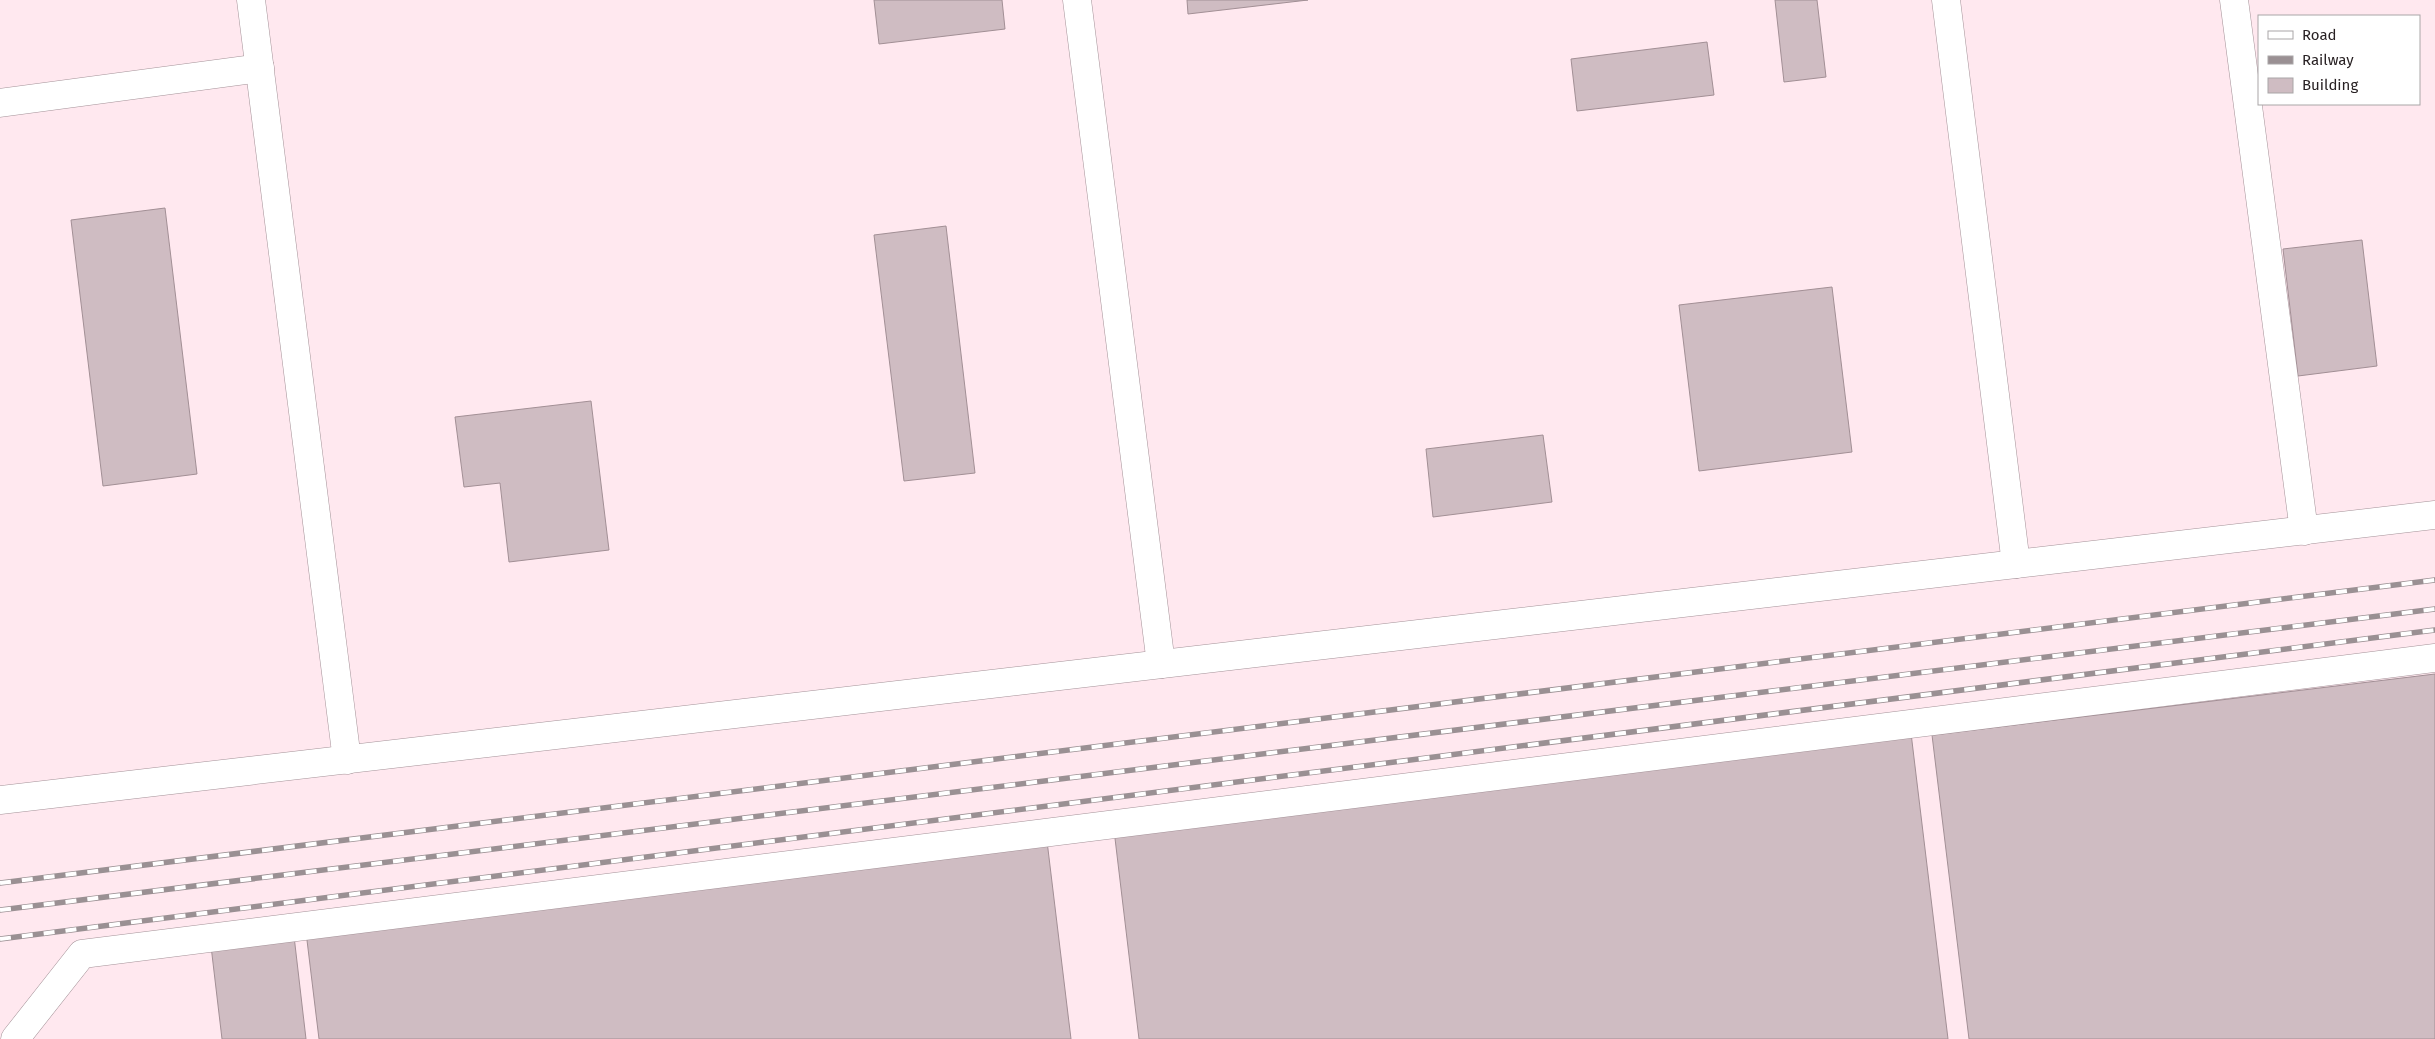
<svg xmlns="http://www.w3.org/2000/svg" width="2435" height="1039" font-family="'Fira Sans',sans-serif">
<rect width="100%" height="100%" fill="#fff3f7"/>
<!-- built -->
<path fill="#ffe8ef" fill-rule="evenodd" d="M0 0H2435V1039H0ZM2259 16H2419V104H2259Z"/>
<!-- building -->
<g fill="#cfbcc2" stroke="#a28f95">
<path d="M874 0H1002L1005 29 879 44Z"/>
<path d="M1187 0H1308L1188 14Z"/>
<path d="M1775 0H1817L1826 77 1784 82Z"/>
<path d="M1707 42 1714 95 1577 111 1571 59Z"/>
<path d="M165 208 197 474 103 486 71 220Z"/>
<path d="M946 226 975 473 904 481 874 235Z"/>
<path d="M2362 240 2377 366 2298 376 2283 249Z"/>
<path d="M1832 287 1852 452 1699 471 1679 305Z"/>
<path d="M591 401 609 550 509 562 500 483 464 487 455 417Z"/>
<path d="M1543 435 1552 502 1433 517 1426 449Z"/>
<path d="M2435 674V1039H1969L1932 735Z"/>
<path d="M1911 733 1948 1039H1139L1114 830Z"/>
<path d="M1047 841 1071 1039H319L306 932Z"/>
<path d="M294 936 306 1039H222L211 946Z"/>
</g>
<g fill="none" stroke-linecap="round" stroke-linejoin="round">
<!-- minor casing -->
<g stroke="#a49298" stroke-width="29">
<g id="minor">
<path d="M251 0 347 760"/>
<path d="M1077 0 1161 664"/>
<path d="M1946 0 2016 564"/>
<path d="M2234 0 2304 531"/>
<path d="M0 103 260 68"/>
<path d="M0 800 2435 515"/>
<path d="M15 1039 82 954 2435 658"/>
</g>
</g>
<!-- minor -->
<use href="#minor" stroke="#fff" stroke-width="28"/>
<!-- rail casing -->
<g stroke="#9a9093" stroke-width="5.5">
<g id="rail">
<path d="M0 883 2435 580"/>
<path d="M0 910 2435 609"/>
<path d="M0 939 2435 630"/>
</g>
</g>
<!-- rail -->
<use href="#rail" stroke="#fff" stroke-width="4" stroke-dasharray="11" stroke-linecap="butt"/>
</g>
<!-- legend -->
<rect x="2258" y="15" width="162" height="90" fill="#ffffff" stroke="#a9a6a7"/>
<rect x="2268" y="31" width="25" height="8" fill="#ffffff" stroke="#a9a6a7"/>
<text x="2302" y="40" font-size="15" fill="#282123">Road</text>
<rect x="2268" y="56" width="25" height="8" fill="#9a9093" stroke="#a9a6a7"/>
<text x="2302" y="65" font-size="15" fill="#282123">Railway</text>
<rect x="2268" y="78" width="25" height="15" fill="#cfbcc2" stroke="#a9a6a7"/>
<text x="2302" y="90" font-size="15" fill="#282123">Building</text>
</svg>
